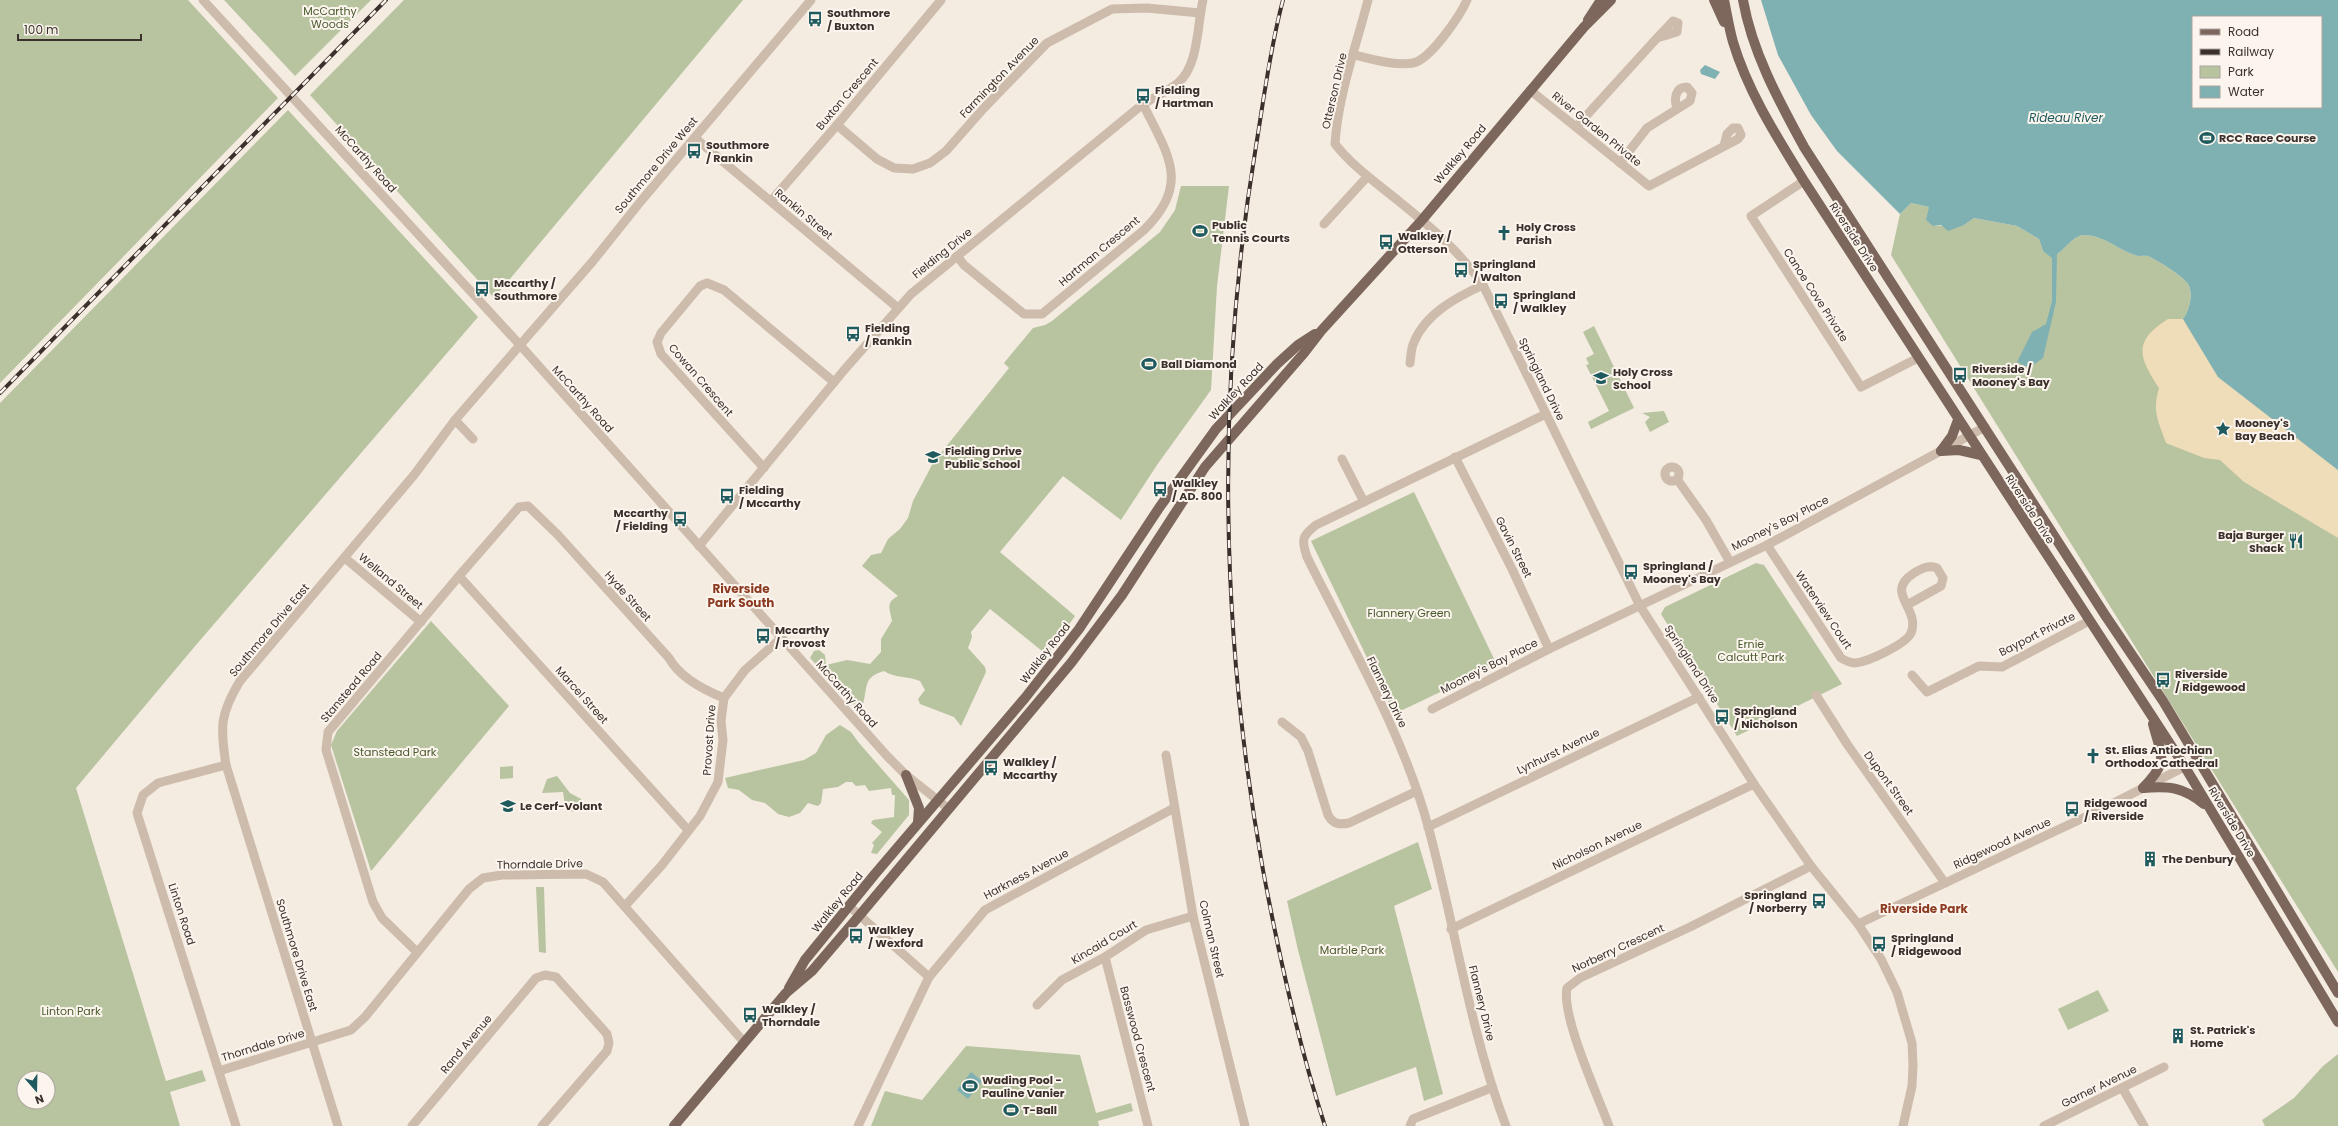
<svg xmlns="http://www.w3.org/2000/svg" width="2338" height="1126" font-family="Poppins,sans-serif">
<rect width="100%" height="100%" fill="#f4ebe1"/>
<!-- green -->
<g fill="#b8c4a0" fill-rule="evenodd">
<path d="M0 0H188L278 98 0 383Z"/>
<path d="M224 0H371L295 76Z"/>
<path d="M404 0H743L494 298 310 95Z"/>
<path d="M288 110 478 317 196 645 76 788 166 1081 202 1070 206 1081 170 1092 180 1126H0V403ZM24 1078H48V1102H24Z"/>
<path d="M1181 186H1229L1217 286 1211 390 1157 465 1121 520 1063 476 1000 552 1075 616 1047 655 990 609 971 632 972 637 968 648 985 667 986 672 961 726 954 717 920 704 918 699 925 690 920 681C908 676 894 678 884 671 863 677 868 686 863 704L861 706H855L810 658 814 651 819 650 825 655 826 665 847 660 870 664 881 652V639L892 621C890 609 885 603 898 596L862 566 871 555 881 553 888 539 900 529 908 518 913 501 933 463 1009 368 1004 363 1033 328 1045 325 1052 321 1160 232 1175 210Z"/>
<path d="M1911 203 1929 207 1933 226 1964 225 1974 218 2017 226 2039 239 2043 251 2057 254C2066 249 2072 236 2084 235 2104 235 2118 250 2135 255 2139 257 2144 255 2148 256 2157 260 2183 276 2188 284 2194 294 2189 311 2183 319L2218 377 2338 470V972L1891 255 1900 214Z"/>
<path d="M1594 326 1634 408 1591 429 1588 422 1609 411 1586 365 1589 364 1586 358 1594 354 1583 332Z"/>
<path d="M1664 411 1669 422 1650 432 1645 422 1650 417 1642 413Z"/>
<path d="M1414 492 1497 665 1394 714 1311 541Z"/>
<path d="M1756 563 1764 565 1842 684 1737 736 1661 614 1665 607Z"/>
<path d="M431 621 509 706 371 871 331 745 337 731Z"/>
<path d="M840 725 851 732 859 743 909 800V815L877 854 871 853 874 845 872 843 882 832 871 823 873 820 894 817 895 795H892L891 788 869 791 865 785 856 786 852 782H846L838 787 823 789 821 803 818 806 808 803 800 813 789 817 778 814 765 803 752 800 739 790 728 788 725 778 804 760 816 753 826 735Z"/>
<path d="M513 766V778L500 779V767Z"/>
<path d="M557 776 570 793 581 799 582 805 580 811 566 812 563 792 542 793 547 779Z"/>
<path d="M1418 842 1432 889 1394 906 1443 1094 1424 1101 1416 1067 1336 1096 1298 950 1287 901Z"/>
<path d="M536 887H544L546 953 539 952Z"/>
<path d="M2098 990 2109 1011 2068 1030 2058 1009Z"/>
<path d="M966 1046 1080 1055 1096 1113 1131 1103 1133 1111 1098 1121 1099 1126H871L885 1091 922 1100Z"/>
<path d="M2338 1054V1126H2265L2262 1120 2294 1098 2323 1066Z"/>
</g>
<!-- sand -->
<path fill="#efdcb8" d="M2168 319H2183L2218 377 2338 470V538L2244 482 2220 460 2204 458 2166 443C2158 420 2152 412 2159 388 2138 356 2133 341 2168 319Z"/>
<!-- water -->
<g fill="#7fb0b2" fill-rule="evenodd">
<path d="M1761 0H2338V470L2218 377 2183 319C2189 311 2194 294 2188 284 2183 276 2157 260 2148 256 2144 255 2139 257 2135 255 2118 250 2104 235 2084 235 2072 236 2066 249 2057 254L2056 302 2043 358 2029 368 2017 362 2032 332 2046 324 2052 301V258L2043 251 2039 239 2017 226 1974 218 1964 225 1948 231 1941 225 1933 226 1926 220 1929 207 1911 203 1900 214 1837 151 1811 115 1778 55ZM2193 17H2321V107H2193Z"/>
<path d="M1705 65 1720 72 1715 79 1701 74 1700 70Z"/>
<path d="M971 1072 982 1081 968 1099 957 1090Z"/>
</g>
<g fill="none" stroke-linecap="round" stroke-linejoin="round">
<!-- minor -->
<g stroke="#cdbbac" stroke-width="9">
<path d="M203 0 520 345 888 757 906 775 949 809"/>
<path d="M1368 0C1356 47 1338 95 1335 144 1354 168 1378 184 1401 203 1432 228 1460 252 1483 285L1640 606 1754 784 1811 866 1858 924 1881 959 1897 992 1912 1043 1913 1065 1912 1086 1903 1126"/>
<path d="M1354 55C1373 59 1394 66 1413 63 1430 60 1460 16 1467 0"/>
<path d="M1530 90 1649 186 1738 139 1741 135 1738 128H1733L1727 134 1724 146"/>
<path d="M837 125 877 159 894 168 913 169 930 163 946 151 983 109 1047 43 1112 9 1147 8 1200 13"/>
<path d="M1576 127 1657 38 1677 32 1678 23 1673 21 1657 38"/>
<path d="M695 138 898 308"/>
<path d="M1620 163 1647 128 1690 101 1692 93 1687 87C1675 87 1674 99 1677 108"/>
<path d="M1804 181 1751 216 1861 387 1918 358"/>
<path d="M771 201 837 125 941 0"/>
<path d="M1324 224 1367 177"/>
<path d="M957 256 964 265 1024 314H1042L1144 230C1192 183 1167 154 1143 104"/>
<path d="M1410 363C1411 356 1411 348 1414 342 1426 313 1457 297 1483 285"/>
<path d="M455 420 473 439"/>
<path d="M1455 457 1512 569 1549 649"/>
<path d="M1342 459 1364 502"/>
<circle cx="1672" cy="474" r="7"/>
<path d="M764 468 661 354 657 342 661 333 700 286 707 283 724 290 834 382"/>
<path d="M1677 479 1706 520 1730 562"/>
<path d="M1767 545 1841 658C1846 661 1850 663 1855 663 1868 662 1906 644 1911 633 1921 608 1883 593 1914 573 1922 568 1928 565 1937 568L1943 578 1941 586 1907 605"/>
<path d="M699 546 845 369 911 294 1143 104C1155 97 1168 91 1178 83 1199 65 1197 25 1203 0"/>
<path d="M345 558 421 622"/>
<path d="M459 576 688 830"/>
<path d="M1912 675 1927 692 1979 666 2002 667 2089 621"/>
<path d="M1816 695 1847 744 1945 883"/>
<path d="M1432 709 1549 649 1767 545 1985 427"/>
<path d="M1282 722 1301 737 1308 751 1328 815C1333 824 1339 825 1349 823L1417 791"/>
<path d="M1166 755 1193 916 1245 1126"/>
<path d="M226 765 158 783 143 795 137 813 236 1126"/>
<path d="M1428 827 1699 697"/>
<path d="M625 906 662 865 700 816 718 782 723 740 721 721 724 698 745 670 780 639"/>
<path d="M849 906 929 977"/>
<path d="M1858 924 2098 811 2198 760"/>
<path d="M1451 929 1754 784"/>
<path d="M417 952 382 918 373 902 326 750 328 732 459 576 519 507 528 506 558 535 669 658C680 678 704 690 724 698"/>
<path d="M1105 957 1148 1126"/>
<path d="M1037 1005 1062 980 1105 957 1146 930 1193 916"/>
<path d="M219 1071 351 1030 365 1017 469 889 483 878 502 875 586 874 603 882 744 1042"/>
<path d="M2123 1089 2144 1126"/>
<path d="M338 1126 226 765C220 727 220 714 240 681L414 475 455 420 593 261 641 201 811 0"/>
<path d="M412 1126 536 978 545 975 556 977 607 1034 609 1043 607 1051 542 1126"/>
<path d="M858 1126 929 977 985 910 1174 808"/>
<path d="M1410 1126 1413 1119 1491 1088"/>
<path d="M1506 1126C1469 1029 1455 925 1428 826 1402 731 1350 644 1307 557 1301 539 1302 536 1316 525L1546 414"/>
<path d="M1609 1126C1598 1096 1561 1016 1567 988L1580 978 1690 927 1811 866"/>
<path d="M2044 1126 2164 1067"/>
</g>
<!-- major -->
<g stroke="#7d675c" stroke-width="10">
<path d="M1714 0 1724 22"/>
<path d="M1724 0C1727 14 1729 28 1733 42 1748 92 1777 137 1804 181L2185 767 2338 1022"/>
<path d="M1743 0C1752 52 1779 101 1804 147L2105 615 2163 701 2338 993"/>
<path d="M1588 20 1601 0"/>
<path d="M1941 451 1959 450 1981 455"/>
<path d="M1941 451 1952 436 1958 420"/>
<path d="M906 775 919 808 918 822"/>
<path d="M2143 788C2169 761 2162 758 2153 724"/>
<path d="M2143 788C2170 786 2183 787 2204 804"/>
<path d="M789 988 805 960 875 874 1025 698 1079 629 1159 508 1216 429 1277 364 1298 345 1315 334"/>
<path d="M674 1126 786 993 812 971 859 916 1071 663 1122 595 1205 467 1304 353 1321 331 1422 220 1584 27 1611 0"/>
</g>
<!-- rail casing -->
<g stroke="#3b302b" stroke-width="4">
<g id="rail">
<path d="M1283 0C1270 48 1264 98 1256 146 1216 387 1220 630 1263 870 1279 956 1298 1043 1325 1126"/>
<path d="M0 393 386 0"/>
</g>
</g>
<!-- rail -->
<use href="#rail" stroke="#fbf5ee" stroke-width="2.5" stroke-dasharray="8" stroke-linecap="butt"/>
</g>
<!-- icons -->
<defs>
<g id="bus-bare" transform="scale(1.2)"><path d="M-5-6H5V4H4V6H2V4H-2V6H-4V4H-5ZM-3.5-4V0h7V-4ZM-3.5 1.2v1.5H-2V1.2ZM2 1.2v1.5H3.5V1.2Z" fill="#1f5a5e" stroke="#fbf5ee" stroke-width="2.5" paint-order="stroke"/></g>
<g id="stadium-bare" transform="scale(1.2)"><path d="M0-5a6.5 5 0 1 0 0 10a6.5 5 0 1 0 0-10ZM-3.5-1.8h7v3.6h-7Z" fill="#1f5a5e" stroke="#fbf5ee" stroke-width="2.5" paint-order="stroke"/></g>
<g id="church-bare" transform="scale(1.2)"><path d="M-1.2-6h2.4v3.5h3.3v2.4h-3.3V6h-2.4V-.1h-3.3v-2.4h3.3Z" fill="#1f5a5e" stroke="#fbf5ee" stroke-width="2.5" paint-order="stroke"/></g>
<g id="school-bare" transform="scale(1.2)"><path d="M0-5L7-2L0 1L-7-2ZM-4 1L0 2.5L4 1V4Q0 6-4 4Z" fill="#1f5a5e" stroke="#fbf5ee" stroke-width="2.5" paint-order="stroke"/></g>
<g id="sight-bare" transform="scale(1.2)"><path d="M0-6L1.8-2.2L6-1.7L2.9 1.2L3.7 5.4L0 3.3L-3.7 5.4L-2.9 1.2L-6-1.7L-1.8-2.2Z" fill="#1f5a5e" stroke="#fbf5ee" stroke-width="2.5" paint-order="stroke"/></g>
<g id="restaurant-bare" transform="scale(1.2)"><path d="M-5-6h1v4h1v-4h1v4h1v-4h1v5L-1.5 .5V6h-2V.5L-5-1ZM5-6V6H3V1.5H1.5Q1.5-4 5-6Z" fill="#1f5a5e" stroke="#fbf5ee" stroke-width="2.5" paint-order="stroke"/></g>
<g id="building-bare" transform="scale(1.2)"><path d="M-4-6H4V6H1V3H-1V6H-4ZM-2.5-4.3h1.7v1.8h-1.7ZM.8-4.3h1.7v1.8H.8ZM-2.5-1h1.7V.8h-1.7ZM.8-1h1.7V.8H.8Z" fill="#1f5a5e" stroke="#fbf5ee" stroke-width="2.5" paint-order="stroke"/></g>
</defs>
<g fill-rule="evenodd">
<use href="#bus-bare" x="815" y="19"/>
<use href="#bus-bare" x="1143" y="96"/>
<use href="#stadium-bare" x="2207" y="138"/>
<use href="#bus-bare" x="694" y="151"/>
<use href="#stadium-bare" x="1200" y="231"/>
<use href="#church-bare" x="1504" y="233"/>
<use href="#bus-bare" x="1386" y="242"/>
<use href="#bus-bare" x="1461" y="270"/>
<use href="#bus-bare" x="482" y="289"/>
<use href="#bus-bare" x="1501" y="301"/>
<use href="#bus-bare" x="853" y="334"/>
<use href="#stadium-bare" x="1149" y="364"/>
<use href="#bus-bare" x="1960" y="375"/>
<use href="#school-bare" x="1601" y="378"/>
<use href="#sight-bare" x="2223" y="429"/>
<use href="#school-bare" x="933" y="457"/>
<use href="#bus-bare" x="1160" y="489"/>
<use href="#bus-bare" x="727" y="496"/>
<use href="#bus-bare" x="680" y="519"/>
<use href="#restaurant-bare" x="2296" y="541"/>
<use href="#bus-bare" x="1631" y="572"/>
<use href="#bus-bare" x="763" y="636"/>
<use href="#bus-bare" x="2163" y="680"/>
<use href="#bus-bare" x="1722" y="717"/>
<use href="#church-bare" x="2093" y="756"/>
<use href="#bus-bare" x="991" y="768"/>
<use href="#school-bare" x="508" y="806"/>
<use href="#bus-bare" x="2072" y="809"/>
<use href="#building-bare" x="2150" y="859"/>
<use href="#bus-bare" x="1819" y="901"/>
<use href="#bus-bare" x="856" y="936"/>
<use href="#bus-bare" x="1879" y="944"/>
<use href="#bus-bare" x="750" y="1015"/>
<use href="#building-bare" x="2178" y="1036"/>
<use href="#stadium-bare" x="970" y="1086"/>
<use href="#stadium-bare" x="1011" y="1110"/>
</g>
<g text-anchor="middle" stroke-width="4" stroke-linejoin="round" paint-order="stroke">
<!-- park labels -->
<g font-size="11" fill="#4a5a2e" stroke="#fbf5ee">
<text x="330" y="15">McCarthy<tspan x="330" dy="13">Woods</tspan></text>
<text x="1409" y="617">Flannery Green</text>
<text x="1751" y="648">Ernie<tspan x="1751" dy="13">Calcutt Park</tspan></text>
<text x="395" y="756">Stanstead Park</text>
<text x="1352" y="954">Marble Park</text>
<text x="71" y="1015">Linton Park</text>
</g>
<!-- poi labels -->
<g font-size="11" font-weight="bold" fill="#3b302b" stroke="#fbf5ee" text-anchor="start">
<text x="827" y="17">Southmore<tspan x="827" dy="13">/ Buxton</tspan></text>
<text x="1155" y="94">Fielding<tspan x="1155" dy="13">/ Hartman</tspan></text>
<text x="2219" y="142">RCC Race Course</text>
<text x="706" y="149">Southmore<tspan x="706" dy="13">/ Rankin</tspan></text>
<text x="1212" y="229">Public<tspan x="1212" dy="13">Tennis Courts</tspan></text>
<text x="1516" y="231">Holy Cross<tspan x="1516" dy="13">Parish</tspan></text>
<text x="1398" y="240">Walkley /<tspan x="1398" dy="13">Otterson</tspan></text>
<text x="1473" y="268">Springland<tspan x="1473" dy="13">/ Walton</tspan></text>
<text x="494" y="287">Mccarthy /<tspan x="494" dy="13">Southmore</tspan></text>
<text x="1513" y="299">Springland<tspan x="1513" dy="13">/ Walkley</tspan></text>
<text x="865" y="332">Fielding<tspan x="865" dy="13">/ Rankin</tspan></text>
<text x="1161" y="368">Ball Diamond</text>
<text x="1972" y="373">Riverside /<tspan x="1972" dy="13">Mooney's Bay</tspan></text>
<text x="1613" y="376">Holy Cross<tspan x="1613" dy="13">School</tspan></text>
<text x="2235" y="427">Mooney's<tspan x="2235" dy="13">Bay Beach</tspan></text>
<text x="945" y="455">Fielding Drive<tspan x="945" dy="13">Public School</tspan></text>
<text x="1172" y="487">Walkley<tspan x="1172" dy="13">/ AD. 800</tspan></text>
<text x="739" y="494">Fielding<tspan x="739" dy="13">/ Mccarthy</tspan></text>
<text x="668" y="517" text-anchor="end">Mccarthy<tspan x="668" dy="13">/ Fielding</tspan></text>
<text x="2284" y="539" text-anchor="end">Baja Burger<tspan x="2284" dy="13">Shack</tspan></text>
<text x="1643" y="570">Springland /<tspan x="1643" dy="13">Mooney's Bay</tspan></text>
<text x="775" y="634">Mccarthy<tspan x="775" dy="13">/ Provost</tspan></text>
<text x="2175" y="678">Riverside<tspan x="2175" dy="13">/ Ridgewood</tspan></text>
<text x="1734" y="715">Springland<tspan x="1734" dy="13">/ Nicholson</tspan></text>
<text x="2105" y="754">St. Elias Antiochian<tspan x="2105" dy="13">Orthodox Cathedral</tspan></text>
<text x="1003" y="766">Walkley /<tspan x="1003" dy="13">Mccarthy</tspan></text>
<text x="2084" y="807">Ridgewood<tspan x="2084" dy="13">/ Riverside</tspan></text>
<text x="520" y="810">Le Cerf-Volant</text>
<text x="2162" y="863">The Denbury</text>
<text x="1807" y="899" text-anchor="end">Springland<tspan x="1807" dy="13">/ Norberry</tspan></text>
<text x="868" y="934">Walkley<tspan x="868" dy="13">/ Wexford</tspan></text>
<text x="1891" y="942">Springland<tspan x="1891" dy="13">/ Ridgewood</tspan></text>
<text x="762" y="1013">Walkley /<tspan x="762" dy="13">Thorndale</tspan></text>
<text x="2190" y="1034">St. Patrick's<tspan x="2190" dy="13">Home</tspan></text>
<text x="982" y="1084">Wading Pool -<tspan x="982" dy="13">Pauline Vanier</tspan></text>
<text x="1023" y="1114">T-Ball</text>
</g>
<!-- street labels -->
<g font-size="11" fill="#3b302b" stroke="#fbf5ee">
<text transform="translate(999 77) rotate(-46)" y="4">Farmington Avenue</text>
<text transform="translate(1334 91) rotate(-77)" y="4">Otterson Drive</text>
<text transform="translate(847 94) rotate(-50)" y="4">Buxton Crescent</text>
<text transform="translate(1597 129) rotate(39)" y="4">River Garden Private</text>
<text transform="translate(1460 154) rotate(-50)" y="4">Walkley Road</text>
<text transform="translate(366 159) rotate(48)" y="4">McCarthy Road</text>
<text transform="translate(656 165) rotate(-50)" y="4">Southmore Drive West</text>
<text transform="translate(804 214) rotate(40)" y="4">Rankin Street</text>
<text transform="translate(1854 237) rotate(57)" y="4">Riverside Drive</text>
<text transform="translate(1099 251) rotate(-40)" y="4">Hartman Crescent</text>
<text transform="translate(942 253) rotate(-39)" y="4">Fielding Drive</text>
<text transform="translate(1816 295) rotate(57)" y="4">Canoe Cove Private</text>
<text transform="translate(1542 379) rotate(64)" y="4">Springland Drive</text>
<text transform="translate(701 380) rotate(49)" y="4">Cowan Crescent</text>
<text transform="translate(1236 391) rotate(-47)" y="4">Walkley Road</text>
<text transform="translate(583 399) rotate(48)" y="4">McCarthy Road</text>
<text transform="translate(2030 509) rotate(57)" y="4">Riverside Drive</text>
<text transform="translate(1780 523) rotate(-27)" y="4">Mooney's Bay Place</text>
<text transform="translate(1514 547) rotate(63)" y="4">Gavin Street</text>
<text transform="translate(391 581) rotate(40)" y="4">Welland Street</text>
<text transform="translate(628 596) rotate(48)" y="4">Hyde Street</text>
<text transform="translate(1824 610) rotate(56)" y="4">Waterview Court</text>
<text transform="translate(269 630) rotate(-50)" y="4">Southmore Drive East</text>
<text transform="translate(2037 634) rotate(-27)" y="4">Bayport Private</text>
<text transform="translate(1045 653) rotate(-52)" y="4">Walkley Road</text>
<text transform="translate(1692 664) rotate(57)" y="4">Springland Drive</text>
<text transform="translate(1489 666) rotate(-27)" y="4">Mooney's Bay Place</text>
<text transform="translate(351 687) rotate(-50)" y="4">Stanstead Road</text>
<text transform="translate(1387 692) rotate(64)" y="4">Flannery Drive</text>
<text transform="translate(847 694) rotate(48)" y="4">McCarthy Road</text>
<text transform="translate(582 695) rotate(48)" y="4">Marcel Street</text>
<text transform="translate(709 740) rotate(-86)" y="4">Provost Drive</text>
<text transform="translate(1558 751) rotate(-26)" y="4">Lynhurst Avenue</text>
<text transform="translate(1889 783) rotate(54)" y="4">Dupont Street</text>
<text transform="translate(2232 822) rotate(59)" y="4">Riverside Drive</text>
<text transform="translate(2002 843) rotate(-25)" y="4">Ridgewood Avenue</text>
<text transform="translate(1597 845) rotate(-26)" y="4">Nicholson Avenue</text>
<text transform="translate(540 864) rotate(-1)" y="4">Thorndale Drive</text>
<text transform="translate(1026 874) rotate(-28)" y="4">Harkness Avenue</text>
<text transform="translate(837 902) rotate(-51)" y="4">Walkley Road</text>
<text transform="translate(182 914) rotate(72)" y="4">Linton Road</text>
<text transform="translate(1212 939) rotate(77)" y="4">Colman Street</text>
<text transform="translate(1104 942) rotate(-31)" y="4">Kincaid Court</text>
<text transform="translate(1618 948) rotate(-25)" y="4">Norberry Crescent</text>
<text transform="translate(297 955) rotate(73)" y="4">Southmore Drive East</text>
<text transform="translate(1482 1003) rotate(76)" y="4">Flannery Drive</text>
<text transform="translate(1138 1039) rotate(75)" y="4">Basswood Crescent</text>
<text transform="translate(466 1044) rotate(-50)" y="4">Rand Avenue</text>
<text transform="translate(263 1045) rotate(-17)" y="4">Thorndale Drive</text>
<text transform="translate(2099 1086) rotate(-26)" y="4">Garner Avenue</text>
</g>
<!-- water labels -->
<g font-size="12" font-style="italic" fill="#1f5a5e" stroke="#fbf5ee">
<text x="2066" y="122">Rideau River</text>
</g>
<!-- neighbourhood labels -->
<g font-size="12" font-weight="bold" fill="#8c3b22" stroke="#fbf5ee">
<text x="741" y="593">Riverside<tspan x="741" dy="14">Park South</tspan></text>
<text x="1924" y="913">Riverside Park</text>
</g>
</g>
<!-- legend -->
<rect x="2192" y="16" width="130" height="92" fill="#fbf5ee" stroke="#aea6a0"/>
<rect x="2200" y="29" width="20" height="6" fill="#7d675c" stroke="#aea6a0"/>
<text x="2228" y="36" font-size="12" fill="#3b302b">Road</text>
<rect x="2200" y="49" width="20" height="6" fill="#3b302b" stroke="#aea6a0"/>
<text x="2228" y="56" font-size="12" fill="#3b302b">Railway</text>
<rect x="2200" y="66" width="20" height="12" fill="#b8c4a0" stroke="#aea6a0"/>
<text x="2228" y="76" font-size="12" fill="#3b302b">Park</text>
<rect x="2200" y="86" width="20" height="12" fill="#7fb0b2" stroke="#aea6a0"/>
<text x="2228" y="96" font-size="12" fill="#3b302b">Water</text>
<!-- north arrow -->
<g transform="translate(36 1090) rotate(160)"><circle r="19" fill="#fbf5ee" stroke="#aea6a0"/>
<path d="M0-3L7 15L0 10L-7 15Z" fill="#1f5a5e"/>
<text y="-6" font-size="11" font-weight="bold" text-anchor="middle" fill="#3b302b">N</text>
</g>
<!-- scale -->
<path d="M18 34v6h123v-6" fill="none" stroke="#3b302b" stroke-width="2"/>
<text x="24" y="34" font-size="12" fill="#3b302b" stroke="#fbf5ee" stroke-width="3" paint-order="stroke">100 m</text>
</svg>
